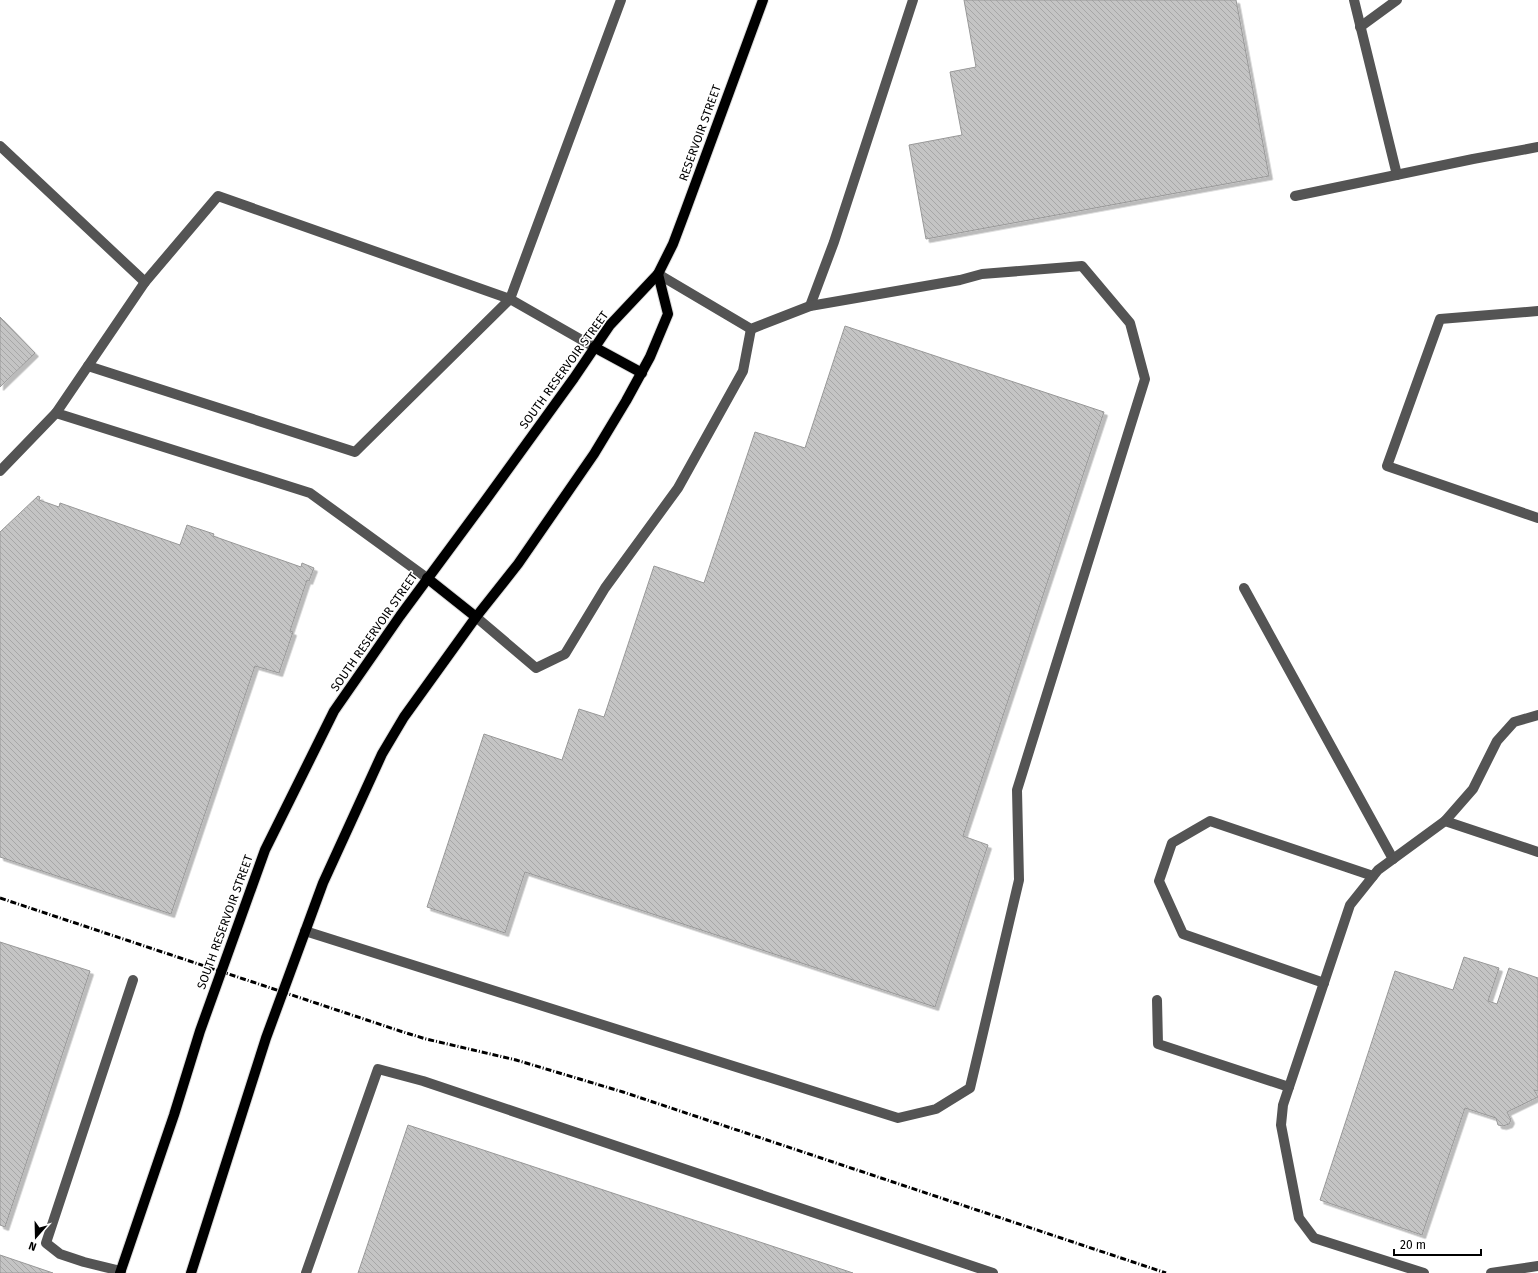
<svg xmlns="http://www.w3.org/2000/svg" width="1538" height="1273" font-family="'Fira Sans',sans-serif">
<defs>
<pattern id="building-back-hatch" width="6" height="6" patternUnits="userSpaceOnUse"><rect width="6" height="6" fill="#c4c4c4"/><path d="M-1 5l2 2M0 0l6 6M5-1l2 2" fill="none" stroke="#a7a7a7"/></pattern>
<filter id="shadow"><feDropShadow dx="3.5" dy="3.5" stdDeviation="0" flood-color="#0004"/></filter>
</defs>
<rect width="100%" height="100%" fill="#fff"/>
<!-- building -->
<g fill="url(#building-back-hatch)" stroke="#989898" filter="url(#shadow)">
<path d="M964 0H1236L1269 176 926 239 909 145 962 135 950 72 976 67Z"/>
<path d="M0 317 35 353 0 387Z"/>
<path d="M845 326 1104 412 963 836 988 845 935 1007 525 872 505 933 427 907 484 734 562 760 579 709 604 717 654 566 704 583 755 432 805 448Z"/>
<path d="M38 496 40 497 39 500 59 507 60 503 180 545 187 525 214 534 213 536 301 567 302 563 314 568 309 581 307 580 290 631 293 632 279 673 255 666 171 914 0 857V532Z"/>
<path d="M0 942 90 971 5 1227 0 1225Z"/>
<path d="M1464 957 1499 968 1488 1001 1497 1004 1509 968 1538 978V1091L1534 1090 1538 1097 1507 1112 1511 1120 1509 1124 1503 1126 1498 1125 1496 1118 1465 1108 1422 1235 1320 1200 1395 971 1453 990Z"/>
<path d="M408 1125 853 1273H358Z"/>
<path d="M0 1255 53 1273H0Z"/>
</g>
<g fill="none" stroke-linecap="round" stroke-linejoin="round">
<!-- major casing -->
<g stroke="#dbdbdb" stroke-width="12">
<g id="major">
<path d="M594 347 642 373"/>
<path d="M427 578 476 617"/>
<path d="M120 1273 174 1115 200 1031 265 850 334 711 400 616 485 501 574 378 610 325 658 274 673 244 685 212 763 0"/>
<path d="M191 1273 266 1038 323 883 382 754 404 717 476 617 518 564 594 454 626 401 650 357 668 314 658 274"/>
</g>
</g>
<!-- minor -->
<g stroke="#545454" stroke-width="10">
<path d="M1354 0 1397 175"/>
<path d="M1360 27 1397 0"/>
<path d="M0 146 145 282"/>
<path d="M1295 196 1473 159 1538 147"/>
<path d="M810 306 834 242 913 0"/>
<path d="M1538 311 1440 319 1387 466 1538 518"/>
<path d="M88 366 355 452 510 299 621 0"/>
<path d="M56 413 310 493 427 578"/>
<path d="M0 471 56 413 145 282 218 196 510 299 594 347"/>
<path d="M1244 588 1393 859"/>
<path d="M476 617 536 668 565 654 605 588 678 488 743 371 751 329"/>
<path d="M1445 821 1538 852"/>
<path d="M305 931 898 1118 936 1109 970 1088 1019 880 1017 790 1145 379 1130 323 1082 266 982 274 960 280 810 306 751 329 658 274"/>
<path d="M1324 983 1183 934 1159 881 1172 843 1210 821 1373 876"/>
<path d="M1157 1000 1158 1044 1289 1087"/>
<path d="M121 1271 84 1262 60 1254 46 1243 133 980"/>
<path d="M306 1273 378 1069 423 1081 993 1273"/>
<path d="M1424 1273 1314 1238 1299 1218 1281 1125 1283 1105 1350 905 1378 870 1445 821 1473 789 1497 741 1514 722 1538 715"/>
<path d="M1491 1273 1538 1266"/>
</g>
<!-- major -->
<use href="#major" stroke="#000" stroke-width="10"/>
<!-- rail -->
<path stroke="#000" stroke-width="3" stroke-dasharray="6 2 1 2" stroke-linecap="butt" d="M0 898 400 1031 426 1039 516 1060 623 1092 1166 1273"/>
</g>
<g text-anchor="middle" stroke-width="3" stroke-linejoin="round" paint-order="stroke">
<!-- street labels -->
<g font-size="12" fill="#000" stroke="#fff">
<text transform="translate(700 133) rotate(-70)" y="4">RESERVOIR STREET</text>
<text transform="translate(564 370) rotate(-54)" y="4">SOUTH RESERVOIR STREET</text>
<text transform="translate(374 632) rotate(-55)" y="4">SOUTH RESERVOIR STREET</text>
<text transform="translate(225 922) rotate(-70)" y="4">SOUTH RESERVOIR STREET</text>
</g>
</g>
<!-- north arrow -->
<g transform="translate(36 1237) rotate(200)" stroke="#ffffff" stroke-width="3" paint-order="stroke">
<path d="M0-3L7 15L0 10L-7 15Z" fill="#000000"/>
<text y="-6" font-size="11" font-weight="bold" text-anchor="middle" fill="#000000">N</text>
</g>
<!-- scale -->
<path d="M1394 1249v6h87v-6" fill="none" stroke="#000000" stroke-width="2"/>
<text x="1400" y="1249" font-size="12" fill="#000000" stroke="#ffffff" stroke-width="3" paint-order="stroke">20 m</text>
</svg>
